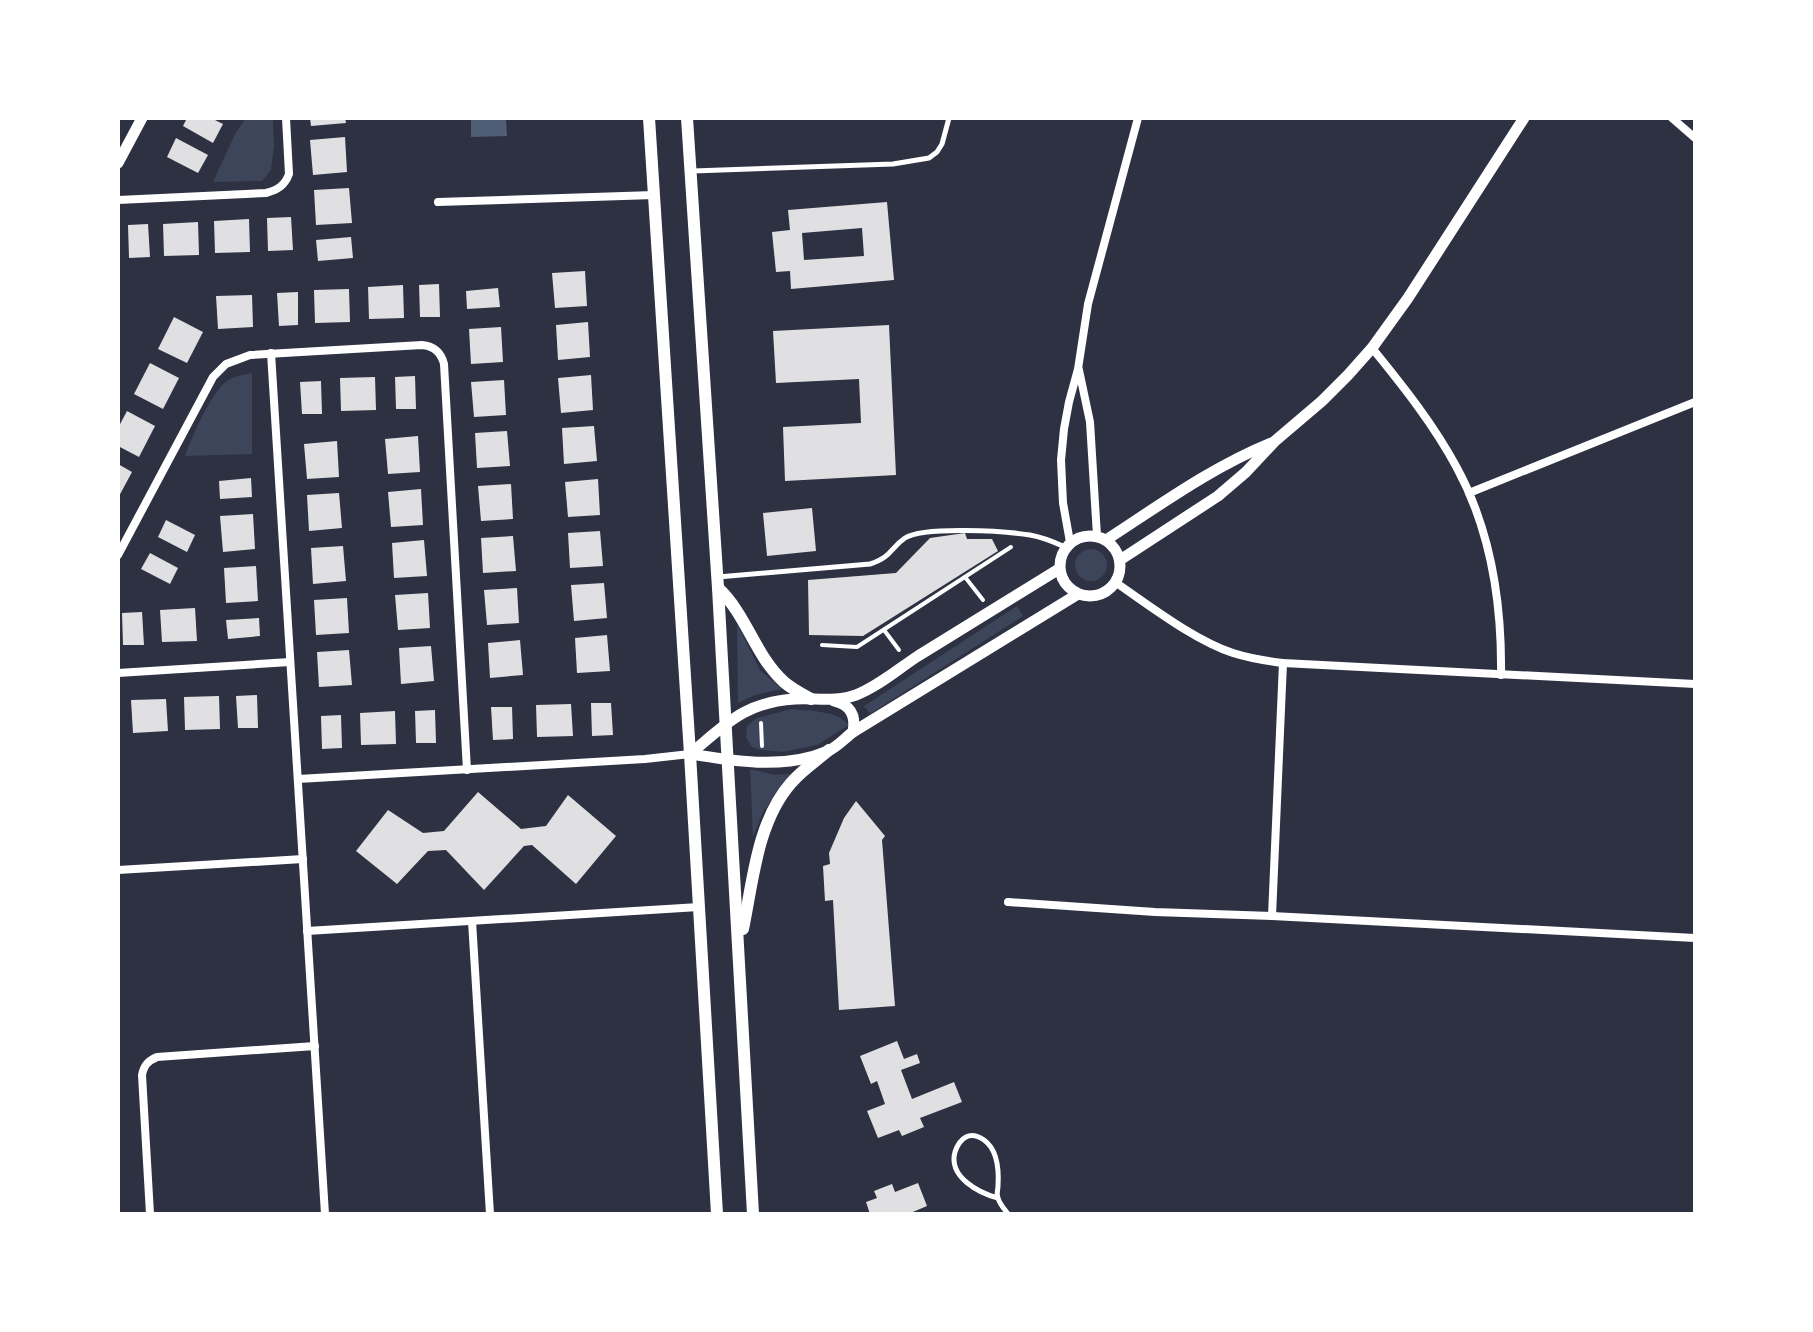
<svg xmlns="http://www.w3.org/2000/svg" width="1813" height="1332" font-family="Quicksand,sans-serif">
<rect width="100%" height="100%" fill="#2d3142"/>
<!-- green -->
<g fill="#3c4559">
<path d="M246 118H273L274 146 271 170 262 181 213 182 235 134Z"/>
<path d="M252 373V454L185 456C192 437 211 392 227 381 234 376 243 375 252 373Z"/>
<circle cx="1091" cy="565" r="16"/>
<path d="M1017 606 1023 616 870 714 864 706Z"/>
<path d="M737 624 760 670 782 689 755 695 738 703Z"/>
<path d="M791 709C810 711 836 710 849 725L817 745 783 752 761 750 752 747 746 738 747 726 757 718Z"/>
<path d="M750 769 775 775 790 774 763 812 753 837Z"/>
</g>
<!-- water -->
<path fill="#4f5d75" d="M471 119H506L507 136 471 137Z"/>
<!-- building -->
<g fill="#e0e0e3" fill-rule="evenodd">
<path d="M187 118H211L223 124 213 143 183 126Z"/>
<path d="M310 118H345L346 123 311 126Z"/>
<path d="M345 137 347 172 313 175 310 140Z"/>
<path d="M176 138 208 155 198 173 167 157Z"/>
<path d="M349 188 352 223 316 225 314 190Z"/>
<path d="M887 202 894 280 791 289 790 271 776 272 772 232 790 230 788 210ZM862 228 864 256 804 260 802 233Z"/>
<path d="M291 217 293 250 268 251 267 218Z"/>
<path d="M249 219 250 252 215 253 214 221Z"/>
<path d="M198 222 199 255 164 256 163 224Z"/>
<path d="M148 224 150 257 129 258 128 225Z"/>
<path d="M351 237 353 258 318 261 316 240Z"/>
<path d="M585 271 587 306 555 308 552 273Z"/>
<path d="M439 284 440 317H420L419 285Z"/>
<path d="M403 285 404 318 369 319 368 287Z"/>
<path d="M498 288 500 307 467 309 466 291Z"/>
<path d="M349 289 350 322 315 323 314 290Z"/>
<path d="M298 292V325L279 326 277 293Z"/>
<path d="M252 295 253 327 218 329 216 296Z"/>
<path d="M174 317 203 332 187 363 158 349Z"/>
<path d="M588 322 590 357 558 360 556 325Z"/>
<path d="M889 325 896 475 785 481 783 427 861 423 859 379 776 383 773 331Z"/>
<path d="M501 327 503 362 471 364 469 329Z"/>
<path d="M150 363 179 378 163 409 134 394Z"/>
<path d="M591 375 593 410 561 413 558 378Z"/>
<path d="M415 376 416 409H396L395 377Z"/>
<path d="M375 377 376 410 341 411 340 378Z"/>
<path d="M504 380 506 415 474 417 471 382Z"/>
<path d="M321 381 322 414H302L300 382Z"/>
<path d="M127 411 155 426 139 457 118 446V428Z"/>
<path d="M594 426 597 461 564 464 562 428Z"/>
<path d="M507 431 510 466 477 468 475 433Z"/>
<path d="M418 436 420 472 388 474 385 439Z"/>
<path d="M337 441 339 477 307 479 304 444Z"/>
<path d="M118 464 132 472 118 498Z"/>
<path d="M251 478 252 497 220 499 219 481Z"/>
<path d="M598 479 600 515 568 517 565 482Z"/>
<path d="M511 484 513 519 481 521 478 486Z"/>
<path d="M421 489 423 525 391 527 388 492Z"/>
<path d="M339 493 342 528 309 531 307 495Z"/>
<path d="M812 508 816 551 767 556 763 513Z"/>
<path d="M253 514 255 549 223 552 220 516Z"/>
<path d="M166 520 195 535 187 552 158 537Z"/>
<path d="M600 531 603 566 570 568 568 533Z"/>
<path d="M965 533 967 539H992L998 551 863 636 809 635 808 580 896 573 930 538Z"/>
<path d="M513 536 516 571 483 573 481 538Z"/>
<path d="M424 540 427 576 394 578 392 543Z"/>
<path d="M343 546 346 581 313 584 311 548Z"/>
<path d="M150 553 178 568 170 584 141 569Z"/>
<path d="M256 566 258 601 226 603 224 568Z"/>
<path d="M604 583 607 618 574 621 571 585Z"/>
<path d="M517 588 519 623 487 625 484 590Z"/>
<path d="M428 593 430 628 398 630 395 595Z"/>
<path d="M347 598 349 633 316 635 314 600Z"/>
<path d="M195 608 197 641 162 642 160 610Z"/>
<path d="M142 612 144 645H123L122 613Z"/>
<path d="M259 618 260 636 228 639 226 620Z"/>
<path d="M607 635 610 671 577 673 575 638Z"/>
<path d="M520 640 523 675 490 678 488 643Z"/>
<path d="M431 646 434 681 401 684 399 648Z"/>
<path d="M349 650 352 685 319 687 317 652Z"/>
<path d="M257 695 258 728H238L236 696Z"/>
<path d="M219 696 220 729 185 730 184 697Z"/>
<path d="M166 699 168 731 133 733 131 700Z"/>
<path d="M591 703H611L613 735 592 736Z"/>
<path d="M571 704 573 736 537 737 536 705Z"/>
<path d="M491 707H512L513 739 493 740Z"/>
<path d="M435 710 436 743H416L415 711Z"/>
<path d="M395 711 396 744 361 745 360 713Z"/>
<path d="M341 715 342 748 322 749 321 716Z"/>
<path d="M478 792 521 829 546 826 568 795 616 836 576 884 532 845 524 846 484 890 446 850 428 851 397 884 356 851 388 810 423 833 444 831Z"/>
<path d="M856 801 885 836 882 840 895 1006 839 1010 833 900 825 901 823 866 830 864 829 853 844 818Z"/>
<path d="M897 1041 904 1059 917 1054 920 1063 901 1070 912 1099 954 1082 962 1102 920 1118 924 1127 902 1136 899 1130 878 1138 867 1111 885 1104 877 1081 871 1084 860 1056Z"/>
<path d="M918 1183 927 1206 908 1214H870L866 1202 877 1198 874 1191 892 1184 895 1192Z"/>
</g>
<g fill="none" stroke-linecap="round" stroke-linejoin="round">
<!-- path -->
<g stroke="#fff" stroke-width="4">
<path d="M965 577 983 600"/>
<path d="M884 630 899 650"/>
<path d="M822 645 857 647 1011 547"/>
<path d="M761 723 762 746"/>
</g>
<!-- service -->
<g stroke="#fff" stroke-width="5">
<path d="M693 171 893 164 929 158 937 152 942 144 949 118"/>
<path d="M718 577 870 564C892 557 890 548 905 538 924 526 1005 531 1030 535 1042 537 1054 542 1065 547"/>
<path d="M998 1198C979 1193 948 1177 955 1152 957 1146 960 1140 966 1137 972 1134 978 1136 984 1140 998 1150 999 1170 998 1186 998 1190 996 1194 998 1198 999 1203 1005 1210 1008 1214"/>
</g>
<!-- minor -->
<g stroke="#fff" stroke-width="8">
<path d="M1672 118 1695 138"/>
<path d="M118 200 266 193C278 190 285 185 289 174L286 118"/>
<path d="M438 202 654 195"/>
<path d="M1372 348C1403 386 1434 425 1457 468 1491 531 1502 604 1501 675"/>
<path d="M271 353 325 1214"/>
<path d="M1079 370 1090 422 1097 536"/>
<path d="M1469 493 1695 402"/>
<path d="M1070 542 1063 503 1061 460 1064 429 1069 402 1078 369 1088 304 1138 118"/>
<path d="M118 555 213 377 226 364 250 355 422 345C434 346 441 352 444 364L467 770"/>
<path d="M1115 582C1150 606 1194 640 1233 653 1249 658 1266 661 1283 663L1695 684"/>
<path d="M118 673 290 662"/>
<path d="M298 779 645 759 690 754"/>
<path d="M118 870 303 859"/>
<path d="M1008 902 1155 912 1272 916 1695 938"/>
<path d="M1272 916 1283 663"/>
<path d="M472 921 490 1214"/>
<path d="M307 931 699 907"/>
<path d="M150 1214 142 1075C144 1065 148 1061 157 1057L315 1046"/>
</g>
<!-- tertiary -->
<g stroke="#fff" stroke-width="11">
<path d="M118 163 142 118"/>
<circle cx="1090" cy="566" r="30"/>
<path d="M1106 540C1160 505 1212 467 1271 443"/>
<path d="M1120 560 1218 496 1246 472 1275 441 1322 401 1348 375 1372 348 1408 298 1524 118"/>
<path d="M834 701C851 705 856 716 853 732"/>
<path d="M690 754C735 761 783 770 828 751 837 747 845 738 853 732L1078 594"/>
<path d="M690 754C726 724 745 702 795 699 816 698 837 702 856 695 879 686 898 669 918 656 965 627 1012 598 1059 569"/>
</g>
<!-- secondary -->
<g stroke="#fff" stroke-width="12">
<path d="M649 118 690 754 717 1214"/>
<path d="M687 118 718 588 753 1214"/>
<path d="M718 588C747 615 755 656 784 682 792 689 802 694 811 699"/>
<path d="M743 929C753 881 757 822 791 783 802 770 816 761 829 750"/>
</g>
</g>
<!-- border -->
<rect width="1813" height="1332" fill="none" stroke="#ffffff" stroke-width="240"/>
</svg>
